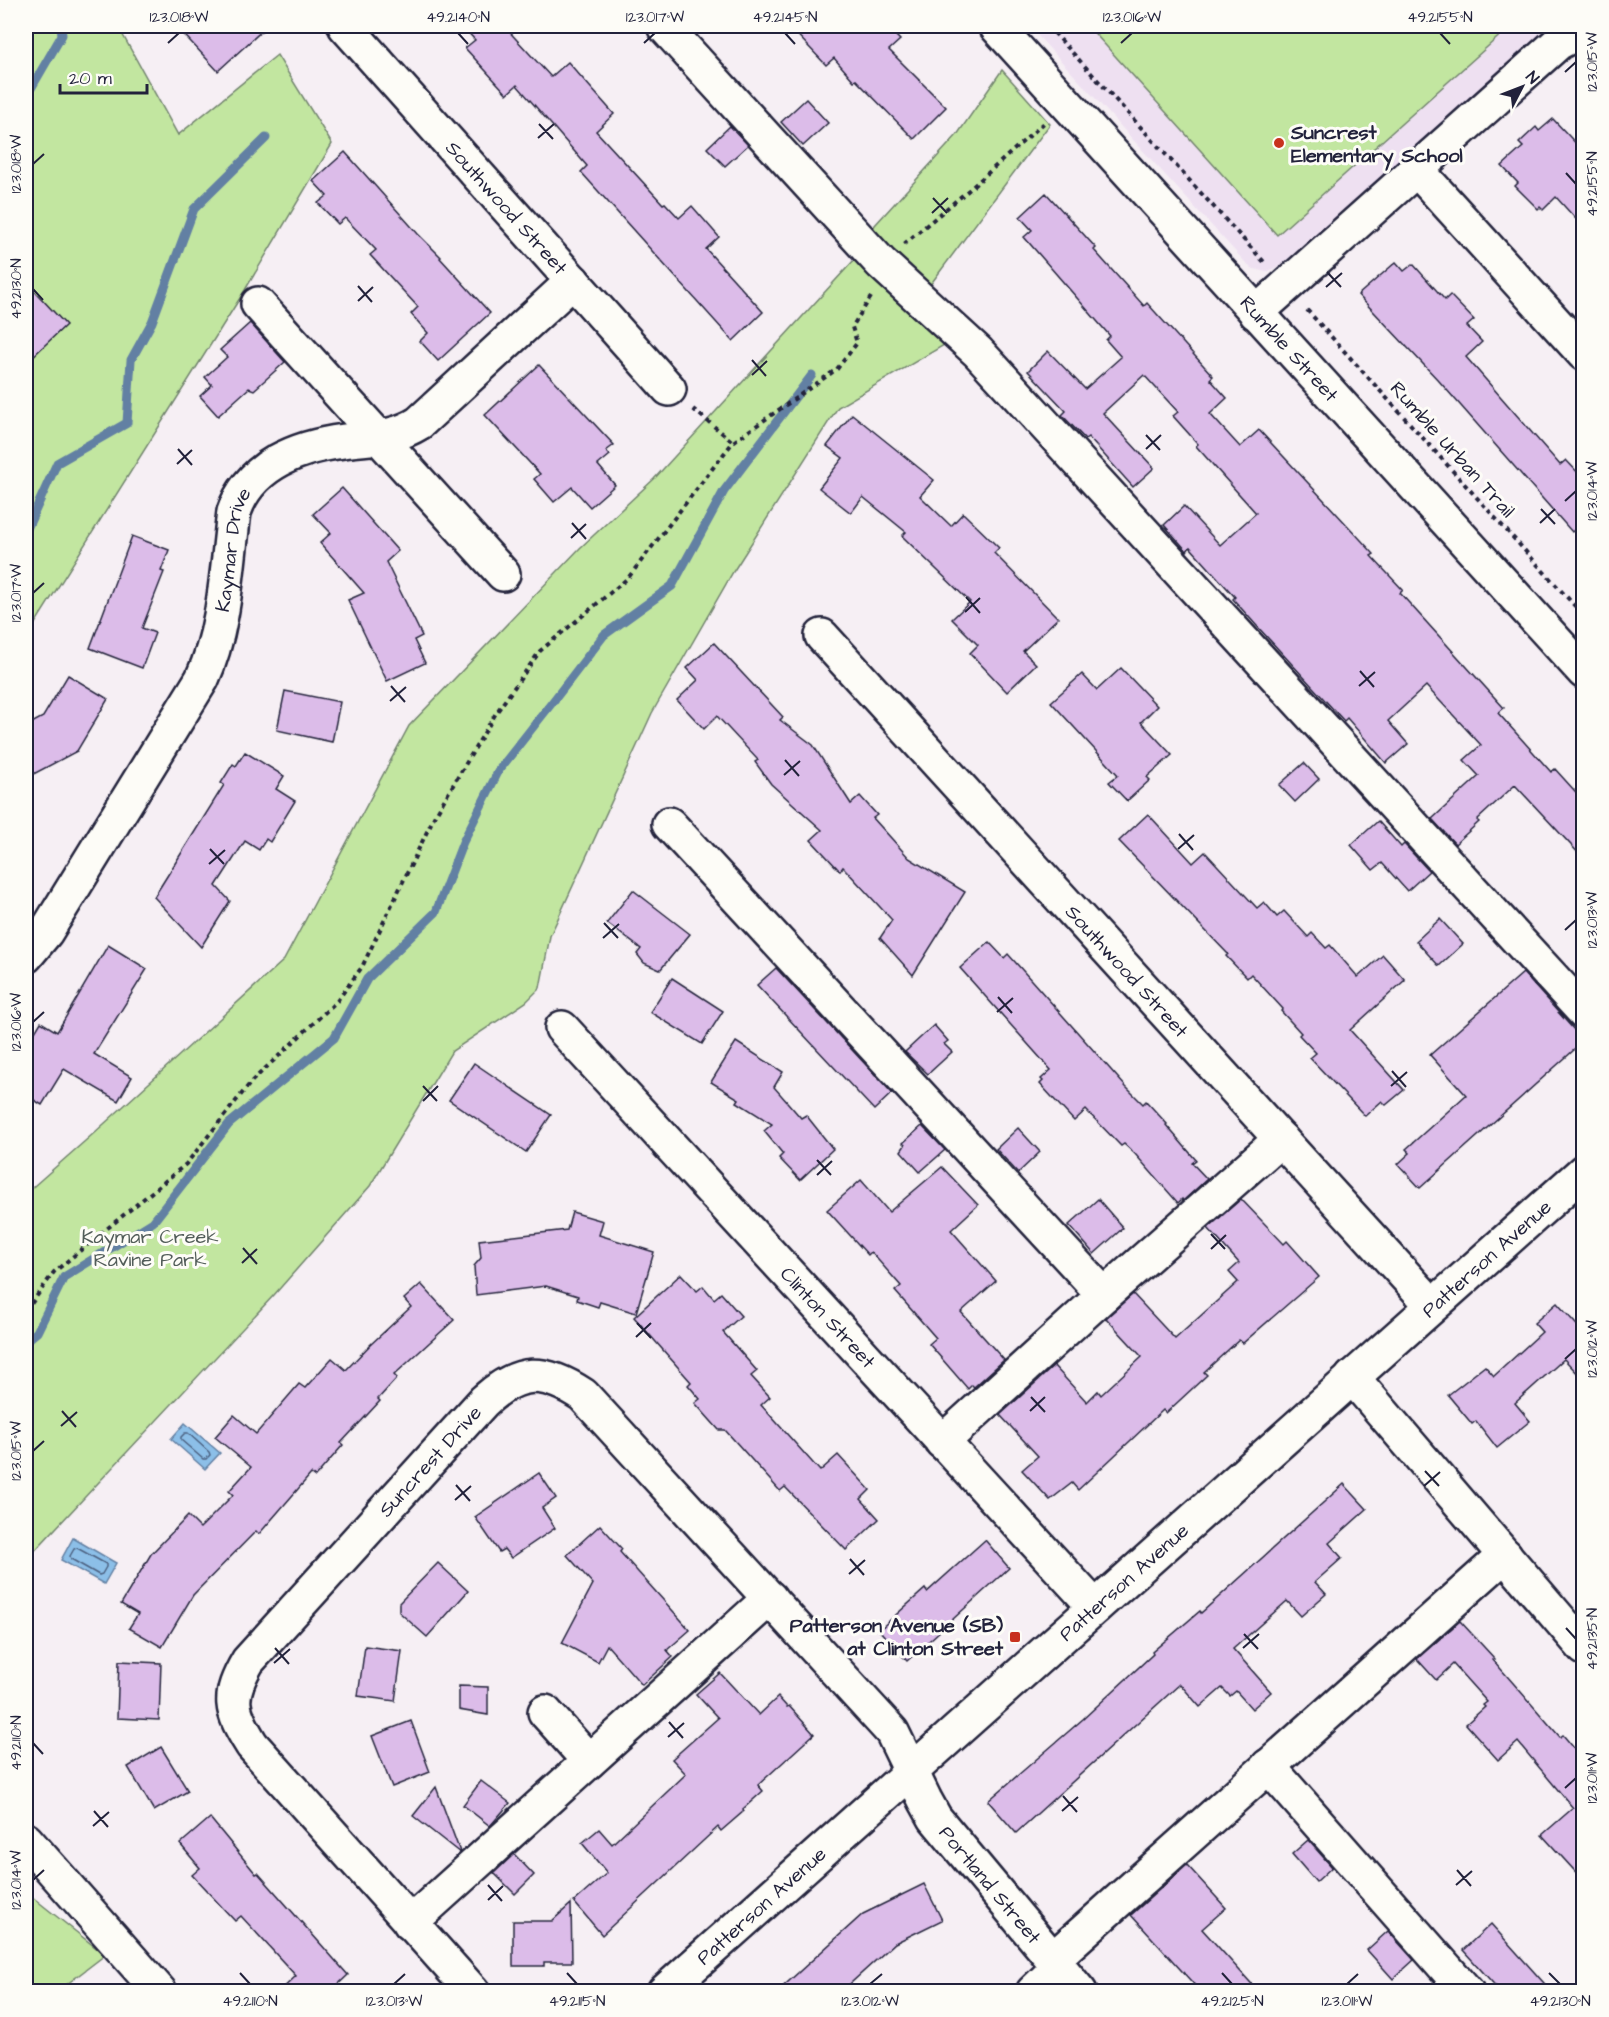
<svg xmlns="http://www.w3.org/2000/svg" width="1609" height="2017" font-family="'Architects Daughter',sans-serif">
<rect width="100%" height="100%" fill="#f6eff4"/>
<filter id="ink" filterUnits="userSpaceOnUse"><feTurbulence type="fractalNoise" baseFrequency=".0167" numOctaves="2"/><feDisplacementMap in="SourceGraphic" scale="12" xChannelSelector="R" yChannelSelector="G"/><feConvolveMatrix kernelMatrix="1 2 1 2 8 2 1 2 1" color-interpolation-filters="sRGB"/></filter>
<g filter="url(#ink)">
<!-- built -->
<path fill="#eee0f1" d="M1029 26H1556L1281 265 1266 272 1251 268 1244 261Z"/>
<!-- green -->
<g fill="#c2e6a0" stroke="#72846e" stroke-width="1.5">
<path d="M26 26H120L119 28 178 135 277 55 332 144 245 290 26 638Z"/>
<path d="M1088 26H1500L1505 31 1277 235Z"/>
<path d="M1002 70 1050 124 930 285 911 307 951 341 838 407 733 572 652 713 550 936 540 988 526 1002 452 1051 370 1186 274 1295 26 1560V1193L93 1134 284 960 409 726 580 548 654 479 855 259 875 225 957 135Z"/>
<path d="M26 1892 105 1955 58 1991H26Z"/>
</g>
<!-- water -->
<g fill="#8cbfe8" stroke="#6280a3" stroke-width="1.5">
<path d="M185 1423 220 1453 205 1469 171 1439Z"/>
<path d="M73 1538 116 1563 104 1584 61 1560Z"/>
</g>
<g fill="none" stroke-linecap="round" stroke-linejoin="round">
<!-- shore -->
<g stroke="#4c6180" stroke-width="1.5">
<path d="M185 1433H188L209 1452 210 1455 206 1459H203L181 1440V1437Z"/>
<path d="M77 1548 106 1564V1567L102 1574 99 1575 71 1559 70 1556 74 1549Z"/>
</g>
<!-- stream -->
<g stroke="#6280a3" stroke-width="9">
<path d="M26 97 62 35 61 26"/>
<path d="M26 531 57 463 127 423 131 360 152 322 194 209 266 138"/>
<path d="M26 1341 37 1332 64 1277 153 1222 229 1124 334 1038 367 979 436 912 463 842 499 770 551 704 604 635 672 586 724 491 812 375"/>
</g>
</g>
<!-- building -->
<g fill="#dcbce9" stroke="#22223b" stroke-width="1.5">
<path d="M176 26H267L218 71Z"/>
<path d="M462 26H504L551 77 568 62 614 114 596 131 663 204 665 203 679 218 692 206 719 237 706 249 763 312 733 341 581 172 587 166 517 85 507 94 465 48 475 40Z"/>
<path d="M789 26H886L900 40 889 50 946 107 914 139 856 80 854 81 834 58 826 65Z"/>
<path d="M806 99 828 123 803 146 781 122Z"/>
<path d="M1553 119 1584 152V228L1556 197 1543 210 1540 207 1538 209 1515 186 1518 183 1502 166 1523 147 1519 143 1536 127 1539 131Z"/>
<path d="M730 126 748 145 725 166 707 148Z"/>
<path d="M345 152 418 234 441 257 440 258 490 313 438 361 420 341 428 333 411 314 418 307 370 255 376 250 345 218 338 224 318 203 327 196 313 181Z"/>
<path d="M1046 193 1096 248 1094 250 1144 306 1147 303 1213 376 1210 379 1227 398 1210 414 1240 447 1259 430 1374 554 1371 556 1403 590 1400 593 1504 708 1498 713 1551 772 1555 769 1584 801V859L1515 785 1477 820 1479 822 1455 844 1432 819 1479 776 1464 760 1481 745 1426 686 1388 721 1408 744 1386 763 1347 718 1344 721 1256 625 1233 599 1235 597 1190 547 1187 551 1164 525 1184 506 1220 545 1256 513 1196 446 1198 444 1173 416 1178 412 1144 375 1103 413 1154 468 1133 487 1088 437 1085 439 1062 415 1066 411 1028 371 1048 351 1085 389 1121 357 1106 340 1110 336 1024 237 1032 230 1020 217Z"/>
<path d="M1396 262 1404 271 1413 264 1445 300 1450 295 1474 320 1467 326 1482 342 1466 357 1560 465 1566 460 1584 479V521L1572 532 1439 381 1358 295Z"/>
<path d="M26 282 66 325 26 363Z"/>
<path d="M250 323 285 362 254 390 249 388 218 416 200 396 212 385 205 377 227 357 220 350Z"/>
<path d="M539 365 614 445 606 451 610 455 598 465 615 485 590 507 572 487 554 502 534 479 540 474 485 415Z"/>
<path d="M852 414 934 480 920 496 951 526 963 513 999 548 994 553 1058 618 1023 651 1036 664 1007 692 970 653 978 645 952 619 970 602 902 536 906 532 863 497 851 513 819 488 843 458 827 446Z"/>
<path d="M342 488 398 551 386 562 422 636 414 640 425 663 387 681 348 600 364 593 320 543 331 533 313 514Z"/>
<path d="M132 536 169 550 161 571 164 572 142 628 155 633 142 668 90 648Z"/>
<path d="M714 643 783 717 780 720 813 745 851 804 860 796 877 815 873 818 909 858 965 892 913 975 880 938 892 920 843 867 840 871 811 840 822 830 771 784 755 762 758 760 717 716 704 729 677 700 698 680 687 668Z"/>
<path d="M1121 668 1157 706 1141 722 1172 755 1147 777 1150 780 1127 801 1109 782 1118 775 1051 702 1082 674 1097 690Z"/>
<path d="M68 675 108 699 77 751 26 778V726L43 717Z"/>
<path d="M285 691 340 702 332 742 277 730Z"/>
<path d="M245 752 284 776 276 789 295 801 270 842 266 839 259 850 245 841 216 886 230 901 201 947 154 897 224 785 221 783 233 764 236 766Z"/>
<path d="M1304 763 1319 779 1295 802 1279 785Z"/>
<path d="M1148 814 1193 863 1205 852 1257 908 1264 902 1277 917 1284 911 1308 937 1312 933 1326 948 1330 945 1358 977 1383 955 1405 980 1350 1030 1404 1090 1386 1105 1382 1101 1365 1116 1310 1058 1316 1053 1299 1035 1301 1033 1281 1011 1283 1009 1251 974 1247 978 1226 956 1228 954 1119 841Z"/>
<path d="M1378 821 1401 847 1404 844 1429 871 1407 891 1382 863 1373 870 1351 845Z"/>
<path d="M633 890 690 934 660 970 644 963 637 954 641 949 607 923Z"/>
<path d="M1440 919 1463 944 1439 966 1416 941Z"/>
<path d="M989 942 1004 958 1008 954 1126 1087 1143 1104 1146 1101 1167 1124 1166 1125 1196 1160 1192 1163 1207 1179 1183 1201 1182 1199 1178 1203 1135 1154 1124 1144 1121 1146 1086 1110 1074 1121 1040 1084 1043 1081 1041 1079 1051 1070 960 968Z"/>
<path d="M108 945 147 969 94 1054 132 1077 118 1101 64 1069 42 1105 26 1095V1047L41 1022 57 1032Z"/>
<path d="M776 968 892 1093 874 1110 757 985Z"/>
<path d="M1523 973 1584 1041 1420 1188 1398 1164 1410 1153 1406 1149 1466 1095 1430 1055Z"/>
<path d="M672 978 723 1011 702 1044 650 1012Z"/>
<path d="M934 1025 948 1041 944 1044 952 1052 928 1074 905 1052Z"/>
<path d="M736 1042 783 1072 774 1087 801 1118 806 1115 833 1149 800 1180 779 1158 783 1154 764 1131 772 1124 737 1102 739 1099 711 1082Z"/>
<path d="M474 1063 551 1115 526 1152 449 1100Z"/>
<path d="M922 1126 945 1150 920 1172 901 1151 905 1145 903 1143Z"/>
<path d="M1018 1128 1040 1152 1018 1173 996 1149Z"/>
<path d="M942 1167 978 1205 951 1230 996 1281 961 1312 1004 1360 974 1387 972 1385 968 1389 929 1344 936 1338 895 1291 901 1286 871 1252 868 1255 827 1210 861 1180 889 1212Z"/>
<path d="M1098 1199 1123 1228 1094 1254 1069 1225Z"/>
<path d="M1241 1199 1284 1244 1287 1241 1319 1277 1243 1343 1239 1340 1204 1372 1207 1375 1166 1413 1163 1410 1078 1490 1072 1483 1050 1500 1022 1470 1038 1456 1000 1415 1054 1366 1087 1402 1098 1391 1101 1395 1142 1357 1106 1318 1133 1294 1175 1339 1238 1282 1229 1272 1239 1263 1208 1228Z"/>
<path d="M572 1212 603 1221 599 1235 654 1252 636 1313 600 1302 598 1307 577 1300 578 1296 546 1286 476 1295 474 1266 481 1258 479 1240 567 1230Z"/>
<path d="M681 1274 697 1291 703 1286 714 1299 721 1293 741 1316 723 1332 757 1371 751 1376 770 1397 761 1405 820 1471 838 1455 870 1490 861 1499 879 1519 846 1550 785 1487 780 1491 725 1430H719L695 1403 700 1399 688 1385 691 1382 634 1317Z"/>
<path d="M421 1284 454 1320 394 1375 397 1378 378 1399 380 1401 341 1443 343 1445 315 1477 311 1474 259 1534 256 1531 193 1595 162 1647 129 1628 138 1614 121 1604 151 1554 188 1516 200 1528 233 1495 229 1491 251 1467 215 1437 234 1415 256 1434 299 1384 305 1388 332 1358 346 1370 370 1345 411 1307 404 1299Z"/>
<path d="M1557 1303 1584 1333V1380L1564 1359 1515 1403 1530 1421 1497 1448 1476 1421 1472 1424 1448 1395 1485 1366 1494 1376 1542 1332 1534 1323Z"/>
<path d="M539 1473 556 1498 542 1508 555 1528 511 1558 504 1549 499 1552 475 1517Z"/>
<path d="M1344 1484 1367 1509 1329 1543 1342 1558 1315 1582 1326 1594 1301 1616 1287 1601 1233 1649 1271 1692 1252 1709 1236 1691 1230 1696 1222 1688 1200 1707 1180 1684 1016 1833 988 1801 1083 1719 1153 1654 1152 1652 1200 1611 1201 1613Z"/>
<path d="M600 1525 622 1549 620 1552 690 1630 667 1650 673 1657 642 1685 607 1645 598 1662 562 1643 593 1584 567 1555Z"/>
<path d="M985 1540 1009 1568 907 1661 879 1630 925 1589 927 1592Z"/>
<path d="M438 1563 468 1591 427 1637 399 1612V1603Z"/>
<path d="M1460 1621 1495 1659 1493 1660 1560 1737 1563 1735 1584 1760V1881L1542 1835 1573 1808 1518 1742 1498 1760 1466 1724 1485 1707 1483 1705 1487 1702 1453 1664 1436 1680 1417 1659Z"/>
<path d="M365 1646 402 1651 395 1701 358 1696Z"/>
<path d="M119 1661 161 1663 159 1720 117 1718Z"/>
<path d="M720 1673 759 1715 778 1697 787 1707 789 1706 814 1734 758 1785 763 1791 743 1809 744 1811 721 1831 718 1827 602 1935 574 1902 607 1873 582 1843 599 1829 612 1844 686 1774 672 1759 718 1718 696 1694Z"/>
<path d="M459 1686 488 1687V1715L459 1710Z"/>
<path d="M411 1721 430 1772 392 1787 372 1736Z"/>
<path d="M161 1747 188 1791 154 1811 128 1767Z"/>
<path d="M481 1781 510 1803 490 1826 463 1805Z"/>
<path d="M436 1787 460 1852V1853L413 1816Z"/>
<path d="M210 1818 256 1874 258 1873 348 1975 330 1992H279L296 1976 241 1916 235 1921 192 1875 200 1868 180 1844Z"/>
<path d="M1308 1840 1332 1867 1316 1882 1292 1854Z"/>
<path d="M514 1854 534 1875 515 1894 494 1873Z"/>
<path d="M1187 1865 1226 1908 1202 1929 1259 1992H1201L1131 1915Z"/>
<path d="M924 1884 942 1920 895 1943 841 1992H777L863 1914Z"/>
<path d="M571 1904 572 1962H544V1966H513V1921H552Z"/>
<path d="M1491 1924 1552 1992H1501L1463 1950Z"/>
<path d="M1388 1931 1414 1960 1393 1979 1367 1950Z"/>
</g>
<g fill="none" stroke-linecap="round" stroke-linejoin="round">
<!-- minor casing -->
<g stroke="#22223b" stroke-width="38">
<g id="minor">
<path id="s1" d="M345 26 669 389"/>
<path d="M664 26 881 263 978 352 1584 1012"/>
<path id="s2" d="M996 26 1584 672"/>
<path d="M1416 169 1584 354"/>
<path d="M258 304 503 574"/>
<path d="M1256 313 1558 43 1575 34 1584 40"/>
<path id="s3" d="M822 636 1432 1305"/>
<path d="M669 824 1104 1295"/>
<path id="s4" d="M26 956 46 932 202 679C225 629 227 567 234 512 250 465 298 447 344 441 372 437 393 439 419 423L573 281"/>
<path id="s5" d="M562 1028 1095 1607"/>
<path d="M1352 1377 1584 1648"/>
<path d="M942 1442 1104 1295 1281 1139"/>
<path d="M545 1712 589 1761"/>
<path d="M1268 1766 1467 1992"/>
<path d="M26 1840 160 1992"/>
<path d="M410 1923 770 1598"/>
<path d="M1053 1959 1505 1555"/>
<path id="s6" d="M473 1992 252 1745C230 1710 227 1697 248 1661L484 1401C519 1369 544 1369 583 1395L892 1732 925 1800 935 1818 1080 1992"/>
<path id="s7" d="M664 1992 1584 1171"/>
<path d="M1033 1992 1059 1967"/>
</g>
</g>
<!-- path -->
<g stroke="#22223b" stroke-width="4" stroke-dasharray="4.5 4.5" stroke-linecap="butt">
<path d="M1048 26 1266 264"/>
<path d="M904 244 970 189 1044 123"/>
<path d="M1307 310 1584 616"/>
<path d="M693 409 733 442"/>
<path d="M26 1311 54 1272 186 1164 252 1081 337 1001 362 967 434 817 496 713 540 651 628 578 733 442 837 369 857 343 852 327 871 297"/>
</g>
<!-- minor -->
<use href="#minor" stroke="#fdfcf7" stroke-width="33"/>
</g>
</g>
<!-- ticks -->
<path fill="none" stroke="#22223b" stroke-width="2" d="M458 33 468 44M785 33 795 44M1440 33 1450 44M168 43 179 33M644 43 655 33M1121 43 1132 33M1565 72 1576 62M539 124 553 139M538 138 554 124M33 164 44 154M1566 173 1576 184M933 198 947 213M932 213 948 198M1327 272 1341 287M358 286 372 302M1326 287 1342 273M33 289 43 300M358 301 373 287M752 360 766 376M752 375 767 361M1146 435 1160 450M178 449 192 465M1146 449 1161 435M177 464 192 450M1565 501 1576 491M1541 509 1555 524M572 523 586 539M1540 523 1555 509M571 538 586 524M33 593 44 583M966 597 980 613M965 612 980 598M1360 671 1374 687M391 686 405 702M1359 686 1375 672M390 701 406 687M785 760 799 776M784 775 800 761M1179 834 1193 850M210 849 224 864M1178 849 1194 835M209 864 225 850M604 923 618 938M1565 930 1576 920M603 938 619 924M998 997 1012 1013M997 1012 1013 998M33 1022 44 1012M1392 1071 1406 1087M423 1086 437 1101M1391 1086 1407 1072M423 1101 438 1086M817 1160 831 1175M817 1175 832 1161M1211 1234 1225 1249M243 1248 257 1264M1211 1249 1226 1235M242 1263 257 1249M637 1323 651 1338M636 1337 651 1323M1565 1359 1576 1349M1031 1397 1045 1412M62 1411 76 1427M1030 1411 1045 1397M61 1426 77 1412M33 1451 44 1441M1425 1471 1439 1486M456 1485 470 1501M1424 1486 1440 1472M455 1500 471 1486M850 1559 864 1575M849 1574 865 1560M1566 1628 1576 1639M1244 1634 1258 1649M275 1648 289 1664M1243 1648 1259 1634M274 1663 290 1649M669 1722 683 1738M668 1737 684 1723M33 1743 43 1754M1565 1788 1576 1778M1063 1796 1077 1812M94 1811 108 1827M1062 1811 1078 1797M93 1826 109 1812M1457 1870 1471 1886M33 1880 44 1870M488 1885 502 1901M1456 1885 1472 1871M488 1900 503 1886M240 1973 250 1984M567 1973 577 1984M1222 1973 1232 1984M1549 1973 1560 1984M394 1984 405 1974M870 1984 882 1974M1347 1984 1358 1974"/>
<!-- markers -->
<g fill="#c8321e" stroke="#fdfcf7" stroke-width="2">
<circle cx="1279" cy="143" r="6"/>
<rect x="1009" y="1631" width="12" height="12" rx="3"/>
</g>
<g text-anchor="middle" stroke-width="6" stroke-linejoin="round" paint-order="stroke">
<!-- poi labels -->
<g font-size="20" font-weight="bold" fill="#22223b" stroke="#fdfcf7" text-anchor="start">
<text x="1291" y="139">Suncrest<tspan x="1291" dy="23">Elementary School</tspan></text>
<text x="1003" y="1632" text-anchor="end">Patterson Avenue (SB)<tspan x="1003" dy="23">at Clinton Street</tspan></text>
</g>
<!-- street labels -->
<g font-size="20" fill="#22223b" stroke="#fdfcf7">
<text dy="7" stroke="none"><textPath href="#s1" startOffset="243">Southwood Street</textPath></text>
<text dy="7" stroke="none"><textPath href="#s2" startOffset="436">Rumble Street</textPath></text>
<text transform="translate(1453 449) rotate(48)" y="7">Rumble Urban Trail</text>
<text dy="7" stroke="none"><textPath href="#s4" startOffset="462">Kaymar Drive</textPath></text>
<text dy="7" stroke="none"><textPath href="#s3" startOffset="453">Southwood Street</textPath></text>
<text dy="7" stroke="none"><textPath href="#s7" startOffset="1102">Patterson Avenue</textPath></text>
<text dy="7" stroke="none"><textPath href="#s5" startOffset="393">Clinton Street</textPath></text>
<text dy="7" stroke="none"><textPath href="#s6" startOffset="693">Suncrest Drive</textPath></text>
<text dy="7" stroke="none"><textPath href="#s7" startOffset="616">Patterson Avenue</textPath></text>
<text dy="7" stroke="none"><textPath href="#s6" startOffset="1524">Portland Street</textPath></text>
<text dy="7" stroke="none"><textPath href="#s7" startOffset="130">Patterson Avenue</textPath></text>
</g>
<!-- park labels -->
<g font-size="20" fill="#525d59" stroke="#fdfcf7">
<text x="150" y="1243">Kaymar Creek<tspan x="150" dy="23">Ravine Park</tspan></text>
</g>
</g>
<!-- margin -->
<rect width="1609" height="2017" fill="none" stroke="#fdfcf7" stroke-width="66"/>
<!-- north arrow -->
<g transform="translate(1522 87) rotate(48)" stroke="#fdfcf7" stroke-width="4.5" paint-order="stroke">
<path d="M0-4.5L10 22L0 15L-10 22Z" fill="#22223b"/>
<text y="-9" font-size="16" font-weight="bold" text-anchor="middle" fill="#22223b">N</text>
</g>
<!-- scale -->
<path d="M60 84v9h87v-9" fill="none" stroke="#22223b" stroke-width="3"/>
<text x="69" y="84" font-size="18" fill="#22223b" stroke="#fdfcf7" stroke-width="4.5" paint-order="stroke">20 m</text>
<rect x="33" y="33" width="1543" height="1951" fill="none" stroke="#22223b" stroke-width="2"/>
<g font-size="15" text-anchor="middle" fill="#22223b">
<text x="179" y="22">123.018°W</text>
<text x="458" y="22">49.2140°N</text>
<text x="655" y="22">123.017°W</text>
<text x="785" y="22">49.2145°N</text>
<text x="1132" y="22">123.016°W</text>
<text x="1440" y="22">49.2155°N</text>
<text transform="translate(1592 62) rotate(-90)" y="5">123.015°W</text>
<text transform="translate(16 164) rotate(-90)" y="5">123.018°W</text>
<text transform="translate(1592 184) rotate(-90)" y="5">49.2155°N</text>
<text transform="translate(16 289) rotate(-90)" y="5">49.2130°N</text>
<text transform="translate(1592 491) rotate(-90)" y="5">123.014°W</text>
<text transform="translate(16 593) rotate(-90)" y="5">123.017°W</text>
<text transform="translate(1592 920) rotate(-90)" y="5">123.013°W</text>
<text transform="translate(16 1022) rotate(-90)" y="5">123.016°W</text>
<text transform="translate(1592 1349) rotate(-90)" y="5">123.012°W</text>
<text transform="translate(16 1451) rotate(-90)" y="5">123.015°W</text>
<text transform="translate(1592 1639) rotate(-90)" y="5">49.2135°N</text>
<text transform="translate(16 1743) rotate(-90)" y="5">49.2110°N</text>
<text transform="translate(1592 1778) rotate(-90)" y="5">123.011°W</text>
<text transform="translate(16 1880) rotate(-90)" y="5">123.014°W</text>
<text x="250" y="2006">49.2110°N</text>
<text x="394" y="2006">123.013°W</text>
<text x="577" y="2006">49.2115°N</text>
<text x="870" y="2006">123.012°W</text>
<text x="1232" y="2006">49.2125°N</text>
<text x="1347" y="2006">123.011°W</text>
<text x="1560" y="2006">49.2130°N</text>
</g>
</svg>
